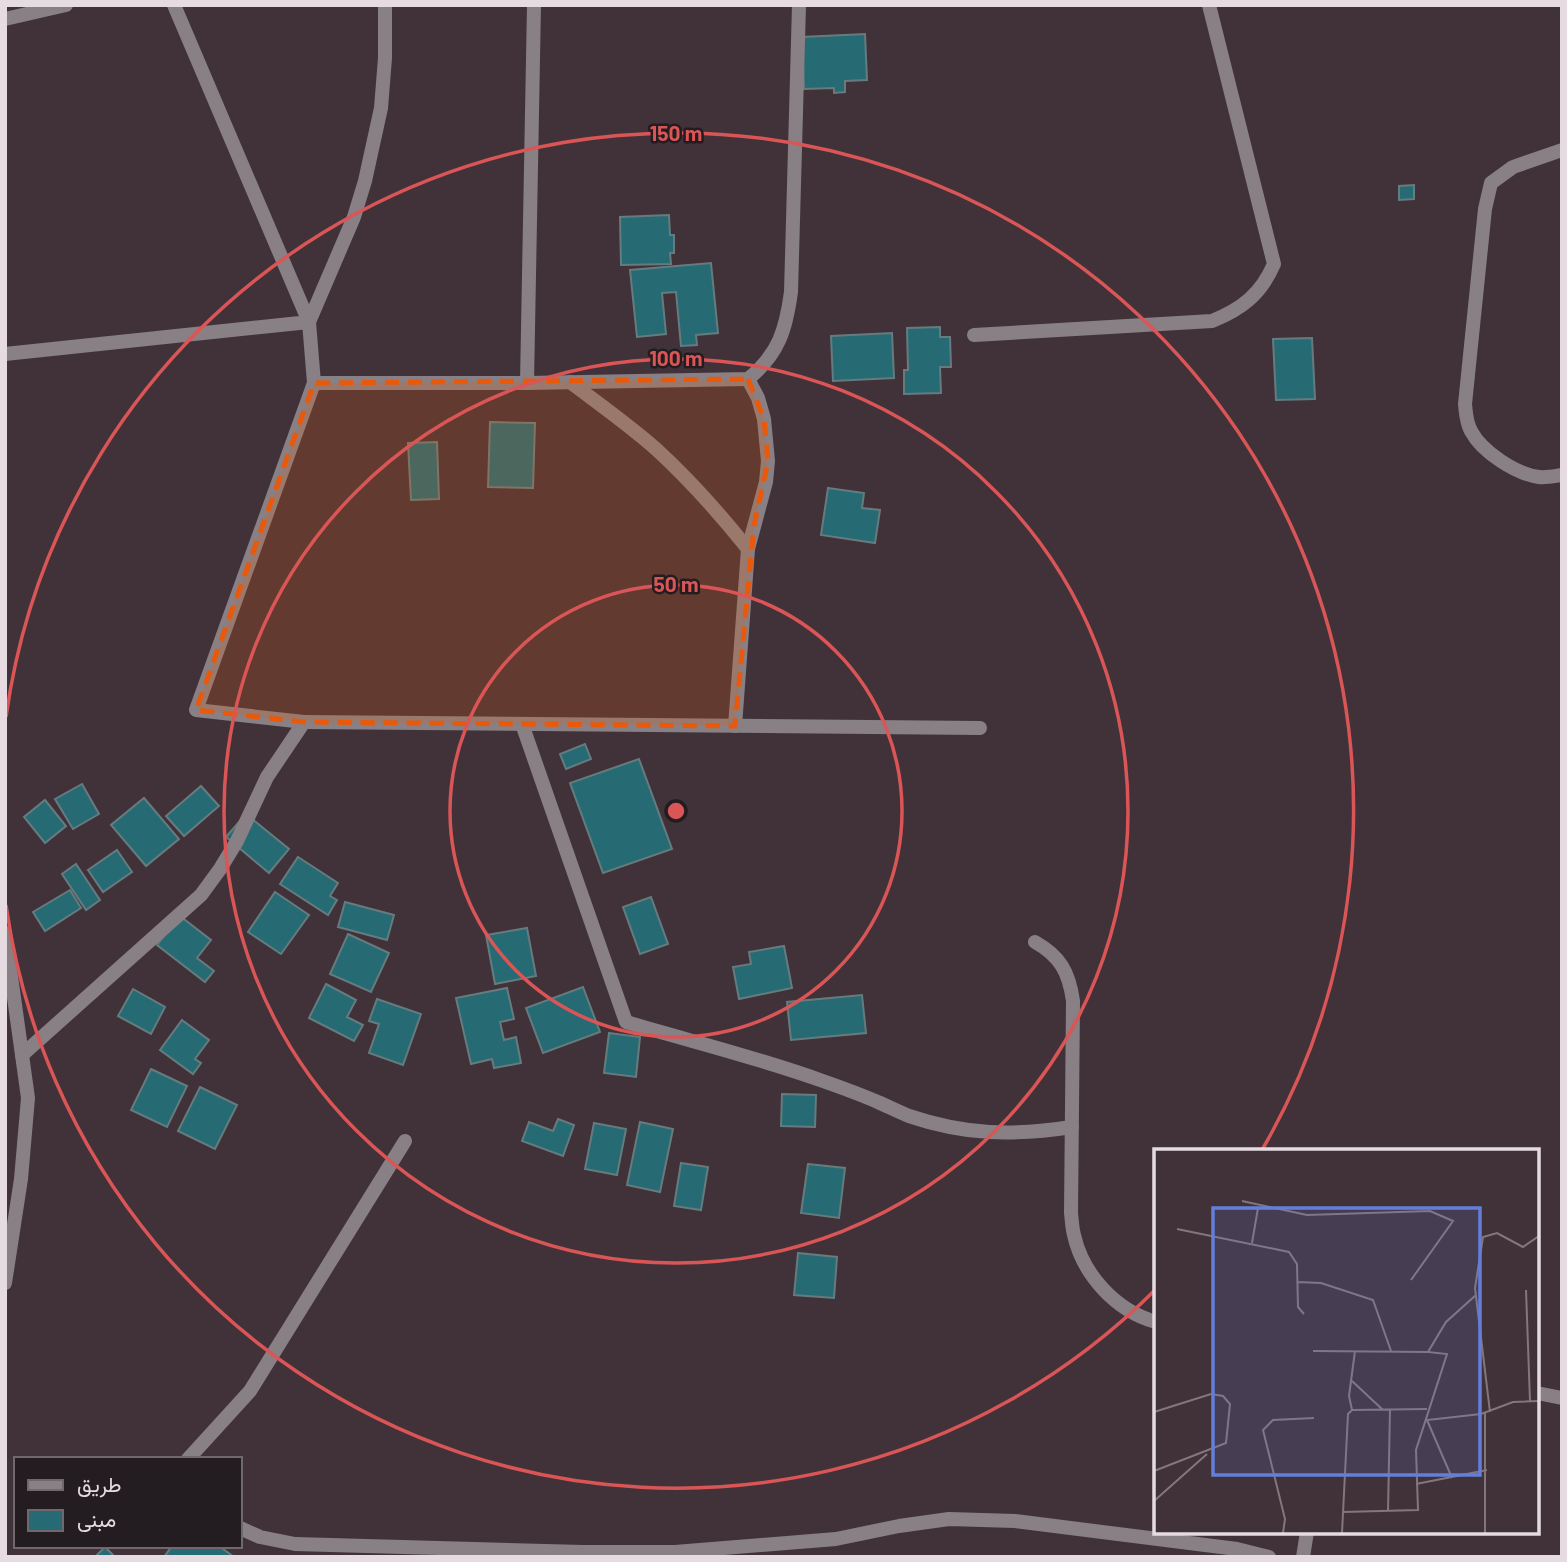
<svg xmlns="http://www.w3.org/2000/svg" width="1567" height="1562" font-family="Barlow,Vazirmatn,sans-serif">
<rect width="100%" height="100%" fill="#41323a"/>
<!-- building -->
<g fill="#266b74" stroke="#667b7e" stroke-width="2">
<path d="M865 34 867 80 845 81V92L834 93V88L804 89 802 37Z"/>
<path d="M1414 185V199L1399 200V186Z"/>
<path d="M669 215 670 235H674V253H670L671 264 621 265 620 217Z"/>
<path d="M711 263 718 333 696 335 697 345 681 346 676 292 662 293 666 334 637 337 630 270Z"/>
<path d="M940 327V337H950L951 367H940L941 393 904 394V370H908L907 328Z"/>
<path d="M892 333 894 378 833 381 831 336Z"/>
<path d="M1312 338 1315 399 1276 400 1273 339Z"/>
<path d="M490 422 535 423 533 488 488 487Z"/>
<path d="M437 442 439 499 411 500 408 443Z"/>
<path d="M828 488 864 493 862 508 880 510 875 543 821 535Z"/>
<path d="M585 744 591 759 566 769 560 754Z"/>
<path d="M639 759 672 849 603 873 570 783Z"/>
<path d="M82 784 99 814 73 829 55 799Z"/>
<path d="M201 786 219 806 184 836 166 816Z"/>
<path d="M144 798 179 839 146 866 111 825Z"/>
<path d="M45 800 66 826 45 843 24 817Z"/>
<path d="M246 814 289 849 269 873 226 837Z"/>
<path d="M117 850 132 872 103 892 88 870Z"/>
<path d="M298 857 338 883 330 896 337 900 328 915 280 884Z"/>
<path d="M76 864 100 900 86 910 62 874Z"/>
<path d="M70 890 81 908 45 931 33 912Z"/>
<path d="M275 892 309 915 281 954 248 932Z"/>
<path d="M651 897 668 944 640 954 623 907Z"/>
<path d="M345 902 394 915 387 940 338 927Z"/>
<path d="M180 916 211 940 197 958 214 971 205 982 157 945Z"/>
<path d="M527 928 536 976 495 984 486 935Z"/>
<path d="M348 934 389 953 371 992 330 974Z"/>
<path d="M784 946 792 988 739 999 733 967 751 964 749 952Z"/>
<path d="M326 984 356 1000 347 1017 363 1025 354 1041 309 1018Z"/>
<path d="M583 987 600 1032 543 1053 526 1008Z"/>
<path d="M507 988 514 1019 500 1022 504 1040 516 1037 521 1063 494 1068 492 1059 471 1064 456 998Z"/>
<path d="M133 989 165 1007 151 1034 118 1016Z"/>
<path d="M862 995 866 1033 791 1040 787 1002Z"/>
<path d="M377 999 421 1014 403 1065 369 1053 379 1024 369 1021Z"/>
<path d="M182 1020 209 1040 195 1059 201 1063 193 1074 160 1050Z"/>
<path d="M609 1033 640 1037 636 1077 604 1073Z"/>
<path d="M151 1069 187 1086 167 1127 131 1110Z"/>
<path d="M200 1087 237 1105 215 1149 178 1131Z"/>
<path d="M782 1094 816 1095 815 1127 781 1126Z"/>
<path d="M558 1119 574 1125 563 1156 522 1141 529 1122 553 1131Z"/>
<path d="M640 1122 673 1129 660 1192 627 1185Z"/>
<path d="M594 1123 626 1129 617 1175 585 1169Z"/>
<path d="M681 1163 708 1167 701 1210 674 1206Z"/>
<path d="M808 1164 845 1168 839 1218 801 1213Z"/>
<path d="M798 1253 837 1257 834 1298 794 1295Z"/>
<path d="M172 1546H219L234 1557H164Z"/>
<path d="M105 1547 115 1557H95Z"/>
</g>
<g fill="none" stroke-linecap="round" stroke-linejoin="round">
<!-- street -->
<g stroke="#888084" stroke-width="14">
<path d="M5 19 66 5"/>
<path d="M1562 150 1513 167 1491 183 1485 209 1465 404C1466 413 1466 422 1471 431 1482 452 1516 474 1539 477 1546 478 1555 476 1562 475"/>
<path d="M974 335 1212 321C1242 309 1261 294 1274 264L1209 5"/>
<path d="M5 354 309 322 174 5"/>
<path d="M570 382C599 404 629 425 656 449 690 480 720 514 748 549"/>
<path d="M314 383H527L748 379C779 354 786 329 791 292L799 5"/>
<path d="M527 383 534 5"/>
<path d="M304 722 980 728"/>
<path d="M522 724 626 1022C690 1041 756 1057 820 1080 840 1087 860 1094 880 1103 889 1107 899 1112 909 1116 965 1135 1013 1136 1072 1127"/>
<path d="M735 726 748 549 766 482 768 461 764 419 758 398 748 379"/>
<path d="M5 933 28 1098 21 1179 5 1283"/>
<path d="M1035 942C1060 956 1069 972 1073 1001L1071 1213C1072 1221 1072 1228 1074 1235 1083 1275 1116 1311 1156 1322"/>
<path d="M22 1055 201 895 220 869 237 841 267 777 304 722 196 710 314 383 309 322 354 217 365 181 381 108 385 58V5"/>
<path d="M1537 1393 1562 1398"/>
<path d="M188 1459 250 1391 405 1141"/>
<path d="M240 1528 260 1537 295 1544 583 1552H675L836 1539 899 1526 949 1519 1015 1521 1237 1549 1269 1557"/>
<path d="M1303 1557 1307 1532"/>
</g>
</g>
<!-- marked area -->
<path fill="#e8590c" fill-opacity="0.2" stroke="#e8590c" stroke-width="5" stroke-dasharray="14 9" stroke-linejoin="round" d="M748 379 764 419 768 461 754 526 735 726 304 722 196 710 314 383Z"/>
<!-- distance rings -->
<g fill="none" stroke="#da5556" stroke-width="3.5">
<circle cx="676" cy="811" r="226"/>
<circle cx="676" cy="811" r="452"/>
<path d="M1155 1290A677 677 0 0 1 6 905M6 717A677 677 0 1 1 1262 1150"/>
</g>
<!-- overview -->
<g transform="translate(1154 1149)">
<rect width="385" height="385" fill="#41323a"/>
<path fill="none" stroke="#83767c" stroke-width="2" d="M88 52 153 66 276 62 299 72 257 131M23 80 135 103 143 115 144 158 150 165M98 94 104 59M143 133 167 134 219 151 237 202M372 141 376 252M159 202 274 203M198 232 229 261M198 261 195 247 201 202M0 263 57 245 69 247 76 255 72 294 0 322M336 263 321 139 329 88 343 84 369 98 385 87M298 329 273 271 327 265 359 253 385 252M262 335 333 321M0 352 53 305M189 363 264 361 262 301 293 205 274 203 292 173 322 146M234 363 236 260M129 384 131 370 109 281 119 271 160 269M188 384 194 265 198 261 273 260M331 384V264"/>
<path fill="#637fdb" fill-opacity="0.15" stroke="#637fdb" stroke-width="3.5" d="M59 59H326V326H59Z"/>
<rect width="385" height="385" fill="none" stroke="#e5dbe0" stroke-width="3.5"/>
</g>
<circle cx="676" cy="811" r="10" fill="#da5556" stroke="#231c20" stroke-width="3.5"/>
<g font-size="21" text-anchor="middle" font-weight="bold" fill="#da5556" stroke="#231c20" stroke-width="5" stroke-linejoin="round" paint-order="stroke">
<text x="676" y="141">150 m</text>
<text x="676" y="366">100 m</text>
<text x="676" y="592">50 m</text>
</g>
<!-- border -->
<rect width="1567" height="1562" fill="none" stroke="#e5dbe0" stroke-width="14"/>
<!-- legend -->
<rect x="14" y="1457" width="228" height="91" fill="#231c20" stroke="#71686d" stroke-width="2"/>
<rect x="28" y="1480" width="35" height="10" fill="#888084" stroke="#71686d" stroke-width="2"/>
<text x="77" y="1492" font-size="21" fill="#e5dbe0">طريق</text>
<rect x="28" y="1510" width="35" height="21" fill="#266b74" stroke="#71686d" stroke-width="2"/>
<text x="77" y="1527" font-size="21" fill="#e5dbe0">مبنى</text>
</svg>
